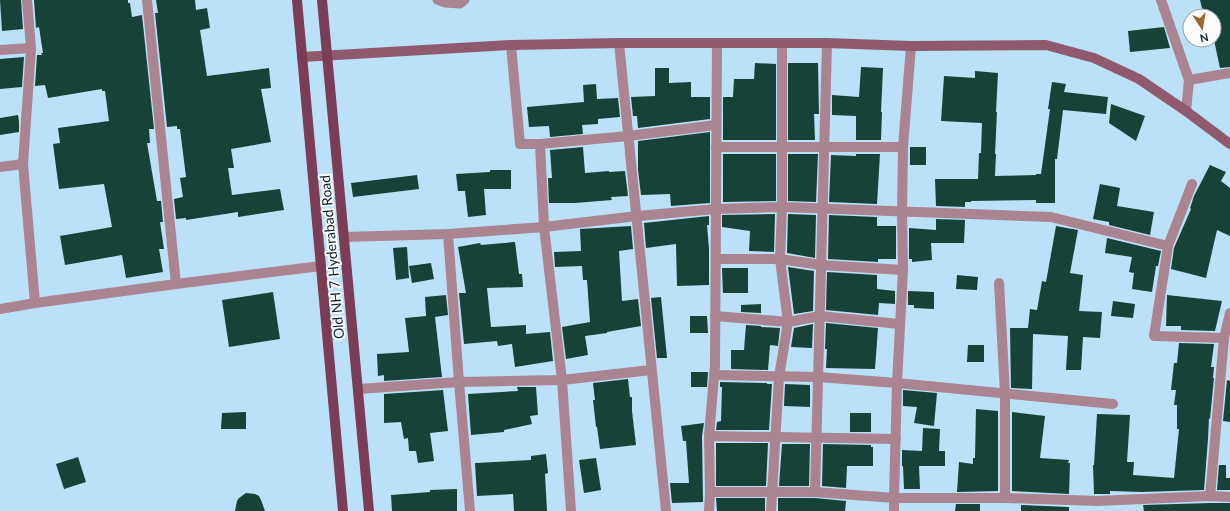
<svg xmlns="http://www.w3.org/2000/svg" width="1230" height="511" font-family="Lato,sans-serif">
<rect width="100%" height="100%" fill="#bbe1f8"/>
<!-- building -->
<g fill="#164238">
<path d="M0 0H21L23 29 2 31Z"/>
<path d="M34 0H128V3H130L132 17 142 15 154 129H149L150 143H147L157 201H161L163 222H160L164 249H159L163 272 126 278 122 255 65 265 60 236 112 227 104 184 59 189 53 144 60 143 58 128 109 121 105 91H102V89L48 98 45 85 35 86 37 55H42L41 53H43L39 27 36 28Z"/>
<path d="M156 0H195L196 10 207 8 210 28 200 30 207 76 269 68 271 88 261 89 271 142 231 149 234 168H228L232 195 280 189 284 210 238 217V212L186 220V218L176 219 174 199 183 197 180 178 186 177 180 129H177V126L167 127 155 13H158Z"/>
<path d="M1200 0H1230V67L1220 68 1214 40V16H1204Z"/>
<path d="M1164 27 1170 48 1130 52 1128 31Z"/>
<path d="M24 57 22 87 0 89V59Z"/>
<path d="M755 63 776 64V140H723V97H733L734 79H754Z"/>
<path d="M788 63H818L819 114H814L815 140H788Z"/>
<path d="M861 67 883 68 881 112H882L881 140H856V116L832 115V95L859 97Z"/>
<path d="M655 68H669V83L691 82V97H710V119L638 128 637 116H633L631 97 655 96Z"/>
<path d="M975 71 998 73 996 112H997L995 154H996L995 176 1036 175V174H1041L1050 109H1048L1052 82 1066 84 1064 92 1108 97 1106 114 1063 110 1057 159H1055V203H1036V200L971 201V202H965V207L936 206 935 179H978L979 153H981L982 123 941 121 944 76 975 78Z"/>
<path d="M596 84 597 99 618 98 620 117 598 119V124L582 125 583 134 550 137 549 126 529 127 527 107 584 102 583 85Z"/>
<path d="M1111 104 1145 116 1136 141 1109 123Z"/>
<path d="M18 115 19 122V132L0 135V118Z"/>
<path d="M710 132V203L671 206 670 194 641 195 638 170V141Z"/>
<path d="M583 147 585 173 609 171V172L625 171 628 196 611 197 612 200 575 203H549L548 178H552L550 150Z"/>
<rect x="910" y="147" width="16" height="18"/>
<path d="M723 154H776V201L723 202Z"/>
<path d="M788 154H818L816 202 788 201Z"/>
<path d="M856 154H880L877 204 829 202 831 155 856 156Z"/>
<path d="M1210 165 1226 172 1221 181 1230 188V236L1217 230 1206 278 1171 269 1174 248 1191 209 1190 208 1194 196Z"/>
<path d="M490 170H511V189H484L486 215 468 217 465 191H458L456 174 490 172Z"/>
<path d="M417 175 419 189 353 197 351 183Z"/>
<path d="M1100 184 1120 188 1117 206 1154 212 1150 235 1109 225V222L1093 219Z"/>
<path d="M775 214 774 252 749 251 750 231 722 227V215Z"/>
<path d="M788 214 816 215 815 258 787 253Z"/>
<path d="M829 215 877 217V226H896V259H878V262L828 259Z"/>
<path d="M709 216V225H707L709 249V285L677 286 676 244 646 248 644 223Z"/>
<path d="M936 219 965 220 964 243H931L932 260 912 262V259H909V228L936 230Z"/>
<path d="M631 226 633 249 619 251 622 301 638 299 641 326 607 332V333L585 336 588 355 566 359 562 327 590 322 587 280H583L582 266 555 267 554 252 581 251 580 229Z"/>
<path d="M1056 226 1078 230 1070 273 1083 275 1079 311 1102 312 1100 338 1083 337 1081 370H1066L1068 336 1033 334 1032 389 1011 388 1010 328H1028L1030 309 1037 310 1042 281 1046 282Z"/>
<path d="M1107 238 1161 251 1158 266H1156L1152 292 1132 289 1134 273 1129 272 1132 257 1105 253Z"/>
<path d="M515 242 519 274H522L523 287 487 288 491 327 526 325V334L550 332 553 361 515 367 512 344 498 346 497 341 464 344 459 293H466L458 247 480 243 481 245Z"/>
<path d="M407 247 409 278 396 280 393 248Z"/>
<path d="M431 263 434 279 412 283 409 266Z"/>
<path d="M788 267 814 271 813 311 794 314Z"/>
<path d="M722 268H748V293H723Z"/>
<path d="M827 272 877 275V289L895 291V304L879 303 878 315 826 310Z"/>
<path d="M957 275 978 277 977 290 956 289Z"/>
<path d="M908 291 934 292V309L914 308V305H908Z"/>
<path d="M273 292 280 339 229 347 222 300Z"/>
<path d="M446 295 448 315 435 317 442 377 384 381V375L378 376 377 354 409 352 405 318 426 316 425 297Z"/>
<path d="M1167 295 1222 301 1215 331 1181 330V326H1166Z"/>
<path d="M661 297 667 358H657L651 298Z"/>
<path d="M1113 301 1135 304 1133 318 1111 316Z"/>
<path d="M761 304V313L741 312V305Z"/>
<path d="M690 316H707L708 333H690Z"/>
<path d="M826 323 878 328 875 369 826 368 827 349H825Z"/>
<path d="M813 324 812 348 791 347 794 328Z"/>
<path d="M746 325 761 326V327L780 328 778 346 770 345 768 370 731 369V350H744Z"/>
<path d="M1179 343 1214 344 1211 367H1214L1213 378H1214L1210 419 1209 418 1208 439 1204 490 1142 492 1110 491V494H1094L1093 465H1094L1097 414 1130 415 1127 462H1134L1133 475 1174 478 1179 429H1177V405H1174L1176 390H1171L1174 363H1177Z"/>
<path d="M968 345H984V362H967Z"/>
<path d="M691 372H708L707 387H691Z"/>
<path d="M628 379 630 397H632V411L636 445 600 449 597 427H596L593 400H595L593 383Z"/>
<path d="M1227 380 1230 381V422L1223 421Z"/>
<path d="M720 382 767 383V384H772L769 430H716L717 422 721 421 722 387H720Z"/>
<path d="M785 384 810 385V407L784 406Z"/>
<path d="M517 387H536L538 415 530 416 532 424 504 430V432L471 435 468 394 518 391Z"/>
<path d="M443 390 448 431 430 433 434 461 418 463 416 451H409L408 438 404 439 401 422 384 423V394Z"/>
<path d="M903 390 937 393 934 426 914 423 917 407 903 406Z"/>
<path d="M976 409 998 411V491L957 492 959 462 973 464V458H975Z"/>
<path d="M246 412V429H221L222 413Z"/>
<path d="M1012 412 1045 416 1040 458 1069 460 1068 463H1070L1069 494 1012 491Z"/>
<rect x="850" y="413" width="21" height="19"/>
<path d="M704 423 702 436 703 502 672 503 670 483H689L686 441H683L681 426Z"/>
<path d="M923 428 940 429 939 451H945V466H919L920 489H904L903 466H902V450L922 451Z"/>
<path d="M716 443H768L766 486H716Z"/>
<path d="M782 444H810L809 486H779Z"/>
<path d="M823 444 871 445V447H873V466H847L846 488 822 486Z"/>
<path d="M546 454 548 473 545 474 547 511H514L513 494 477 496 475 463 531 460V456Z"/>
<path d="M78 457 86 482 64 489 56 464Z"/>
<path d="M596 458 601 490 584 493 579 460Z"/>
<path d="M1219 465H1226V478H1230V490H1217Z"/>
<path d="M457 489V511H392L391 495 430 492V490Z"/>
<path d="M246 493 255 494 259 496 261 500 265 511H235L237 501 239 498Z"/>
<path d="M716 498H765V511H717Z"/>
<path d="M778 498H815L846 501 845 511H778Z"/>
<path d="M1210 503H1230V511H1144L1143 505Z"/>
<path d="M956 504H980V511H955Z"/>
<path d="M1021 505 1069 507V511H1021Z"/>
</g>
<g fill="none" stroke-linecap="round" stroke-linejoin="round">
<!-- service -->
<path stroke="#aa8491" stroke-width="9" d="M437 0 445 3 460 4 465 0"/>
<!-- minor -->
<g stroke="#aa8491" stroke-width="10">
<path d="M27 0 31 48 23 164 35 303"/>
<path d="M147 0 176 284 321 266"/>
<path d="M619 43 666 511"/>
<path d="M511 45 520 144H540L544 227 562 380 571 511"/>
<path d="M0 50 31 48"/>
<path d="M1189 80 1230 73"/>
<path d="M540 144 628 136 716 125"/>
<path d="M716 147H903"/>
<path d="M0 167 23 164"/>
<path d="M448 234 459 382 470 511"/>
<path d="M344 237 448 234 544 227 637 216 716 209 782 207 1051 217 1168 246 1192 184"/>
<path d="M1168 246 1154 336 1224 338"/>
<path d="M716 259H780L821 265 903 270"/>
<path d="M999 283 1005 393V498"/>
<path d="M0 309 35 303 176 284"/>
<path d="M715 316 788 322 820 316 899 324"/>
<path d="M714 375 818 377 897 383 1113 404"/>
<path d="M358 389 459 382 562 380 651 370"/>
<path d="M709 436 896 439"/>
<path d="M710 492H815L894 498H1005L1097 501 1210 496 1230 497"/>
<path d="M815 492 827 43"/>
<path d="M1210 496 1224 338 1230 313"/>
<path d="M709 511 710 492 709 436 715 365 717 43"/>
<path d="M771 511 779 377 788 322 780 259 782 207V43"/>
<path d="M894 511V498L897 383 903 270 902 212 903 147 911 46"/>
</g>
<!-- tertiary -->
<path stroke="#aa8491" stroke-width="10" d="M1161 0 1189 80 1186 111"/>
<!-- secondary -->
<path stroke="#8f5a6e" stroke-width="10" d="M302 57 511 45 619 43H827L911 46 1046 45 1094 58 1139 79 1186 111 1230 144"/>
<!-- primary -->
<g stroke="#7b3c56" stroke-width="10">
<path d="M297 0 343 511"/>
<path d="M322 0 369 511"/>
</g>
</g>
<g text-anchor="middle" stroke-width="4" stroke-linejoin="round" paint-order="stroke">
<!-- street labels -->
<g font-size="14" fill="#072230" stroke="#fbfbfb">
<text transform="translate(332 257) rotate(-95)" y="5">Old NH 7 Hyderabad Road</text>
</g>
</g>
<!-- north arrow -->
<g transform="translate(1202 28) rotate(168)"><circle r="19" fill="#fbfbfb" stroke="#99a4aa"/>
<path d="M0-3L7 15L0 10L-7 15Z" fill="#a4622f"/>
<text y="-6" font-size="11" font-weight="bold" text-anchor="middle" fill="#072230">N</text>
</g>
</svg>
